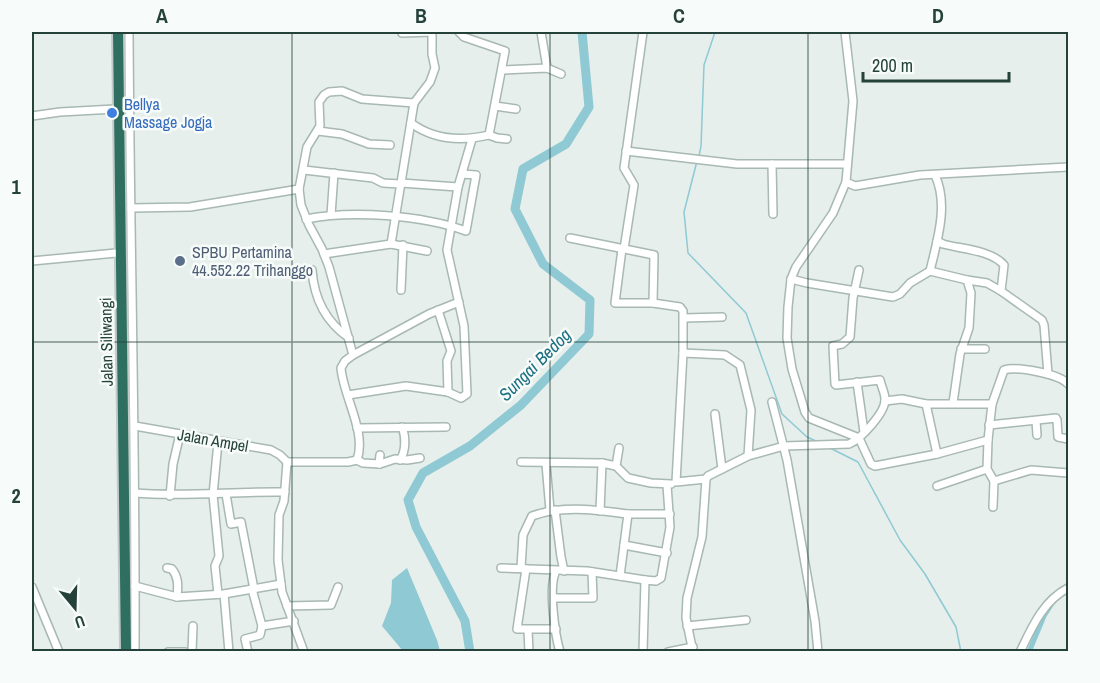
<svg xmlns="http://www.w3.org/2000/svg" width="1100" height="683" font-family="'Archivo Narrow',sans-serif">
<rect width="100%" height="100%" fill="#e6efeb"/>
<!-- water -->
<path fill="#8ec9d4" d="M407 568 437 640 440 651H403L382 626 391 603 392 580Z"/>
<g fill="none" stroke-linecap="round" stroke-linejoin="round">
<!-- stream -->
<g stroke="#8ec9d4" stroke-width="1.5">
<path d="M699 156 701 146 704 65 715 32"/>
<path d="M697 161 684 212 688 253 746 313 782 414 807 437 818 442"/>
<path d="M828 447 858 462 900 540 925 574 956 627 961 652"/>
</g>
<!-- canal -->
<path stroke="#8ec9d4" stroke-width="5" d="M1029 652 1044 616 1051 605"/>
<!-- river -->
<path stroke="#8ec9d4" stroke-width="9" d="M470 652 465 621 416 527 408 500 423 473 470 446 521 405 589 334 590 300 543 264 515 209 523 169 566 144 589 107 582 32"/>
<!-- minor casing -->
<g stroke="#a8b8b2" stroke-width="10">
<g id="minor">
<path d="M129 32C130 238 136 445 135 652"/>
<path d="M541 32 547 68"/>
<path d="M845 32 853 101 846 182 855 186 920 175 1068 167"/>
<path d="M402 33 432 32"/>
<path d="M502 70 547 68 561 74"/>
<path d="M495 106 516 109"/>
<path d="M32 116 60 112 115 109"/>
<path d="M411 123C434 140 463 141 489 135L505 51 464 37 459 32"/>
<path d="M318 131 342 134 369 144 390 145"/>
<path d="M489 135 497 138 507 139"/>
<path d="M626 151 737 164H847"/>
<path d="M772 164 773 214"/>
<path d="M304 170 373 178 383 183 400 184"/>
<path d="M846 182 833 213 796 267 791 279 788 307 787 338 792 369 805 412 809 418 859 438 871 464 875 466 937 454 988 440"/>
<path d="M401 183 458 187"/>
<path d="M131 208 190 207 299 189"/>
<path d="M331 215 334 173"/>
<path d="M306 219C352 210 422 215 466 231L476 175 462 174"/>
<path d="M570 238 654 255 653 303 680 307 683 311V353L676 482 706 479"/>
<path d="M937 241 943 244C961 249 991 250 1004 265L1001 291"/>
<path d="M391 244 427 251"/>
<path d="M622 249 615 303H653"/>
<path d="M624 249 634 185 624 168 643 32"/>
<path d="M324 254 391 244 414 103 430 82 435 68 432 54V32"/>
<path d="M32 261 116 253"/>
<path d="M312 270C314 298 326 322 349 338"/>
<path d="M930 271C937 241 949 205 935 175"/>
<path d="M791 279 807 283 893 297 900 294 910 283 930 271 967 280 971 293 969 328 960 354 953 403"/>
<path d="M967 280 987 283 1001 291 1042 320 1044 325 1048 374"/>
<path d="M401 290 403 245"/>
<path d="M438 310 451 351 447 361 448 392"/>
<path d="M684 318 722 317"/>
<path d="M961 349H985"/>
<path d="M683 353 725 355 740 365 751 410 748 456"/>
<path d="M353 355 429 314 459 302"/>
<path d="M857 382 864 432"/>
<path d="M1068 384C1060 374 1017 366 1004 370L992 404 988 440 987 469 994 481 1031 470 1068 473"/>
<path d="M348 395 406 386 448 392 461 398 467 394 464 326 447 250 458 187 472 139"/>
<path d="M885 401 902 399 926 404H992"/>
<path d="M772 402 787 460 815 621 818 652"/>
<path d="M926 404 937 454"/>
<path d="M715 414 722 469"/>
<path d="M1036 421 1037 435"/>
<path d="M989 425 1056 418 1057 420 1058 437 1068 439"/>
<path d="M135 426 271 450 280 455 287 462"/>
<path d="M357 428 446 427"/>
<path d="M218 442 213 495 219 556 215 566 218 594"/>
<path d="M357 460C367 432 343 396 341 368L345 361 353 355 329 267 322 249 309 225 301 205 299 189 307 147 320 126 319 102 324 95 329 92 342 91 362 99 414 103"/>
<path d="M400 460C406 451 406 437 402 427"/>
<path d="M287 462 284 501 279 515 278 560 282 592 304 652"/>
<path d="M287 462H348L357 460 363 463 380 464 395 459 407 460 420 458"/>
<path d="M521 462 602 463 616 466 628 478 651 483 671 484"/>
<path d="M379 464 380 455"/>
<path d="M546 464 550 510"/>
<path d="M616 466 619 448"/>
<path d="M937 486 987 469"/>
<path d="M135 493C185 497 235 491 285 492"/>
<path d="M226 494 231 524 241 522 254 589"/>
<path d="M170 496 173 464 180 434"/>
<path d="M993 507 994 481"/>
<path d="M555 510 561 557 564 571"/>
<path d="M600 511 602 463"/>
<path d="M624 545 667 553"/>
<path d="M167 568 172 569C179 578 178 587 177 597"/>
<path d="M501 568 587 571 645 580"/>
<path d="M521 568 523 535 532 516C563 505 595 510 628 514"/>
<path d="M526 569 517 629H556"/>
<path d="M556 571C548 586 555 635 560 652"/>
<path d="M620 576 628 514H670"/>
<path d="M135 586 177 597 224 594 281 584"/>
<path d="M32 587 59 652"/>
<path d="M252 589 262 626"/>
<path d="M224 594 229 652"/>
<path d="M553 598H593L592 572"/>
<path d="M287 606 331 605 338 587"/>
<path d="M687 626 746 620"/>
<path d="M528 630 529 652"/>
<path d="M168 652H185"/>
<path d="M192 652 193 626"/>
<path d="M248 652 245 639 260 635 262 626 294 621"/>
<path d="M643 652 645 580 656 581 661 578 670 527 667 485"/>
<path d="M668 652 693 647"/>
<path d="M693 652 686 618 687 598 702 537 706 479 708 476 748 456 784 446 849 444C861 439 886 412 885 399 885 393 881 386 880 380L836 385 835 384 833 346 842 344 850 337 853 298 859 270"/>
<path d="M1020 652C1032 627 1043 601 1068 588"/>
</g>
</g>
<!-- highway casing -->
<g stroke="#c2cac8" stroke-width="14">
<path id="highway" d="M118 32 126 652"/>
</g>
<!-- minor -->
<use href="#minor" stroke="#fff" stroke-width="7"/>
<!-- highway -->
<use href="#highway" stroke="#2f6f62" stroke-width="10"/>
</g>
<!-- grid -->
<path fill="none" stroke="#24423a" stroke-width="1.5" stroke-opacity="0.55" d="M292 32V652M550 32V652M808 32V652M32 342H1068"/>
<!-- markers -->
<circle fill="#3f7fe0" stroke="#f7fbf9" stroke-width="2" cx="112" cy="113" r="6"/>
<circle fill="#5c6f8a" stroke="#f7fbf9" stroke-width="2" cx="180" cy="261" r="6"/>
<g text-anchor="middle" stroke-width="5" stroke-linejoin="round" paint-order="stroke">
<!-- shop labels -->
<g font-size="16" fill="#366cbe" stroke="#f7fbf9" text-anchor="start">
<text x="124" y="110">Bellya<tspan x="124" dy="18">Massage Jogja</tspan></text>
</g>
<!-- service labels -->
<g font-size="16" fill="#4e5e75" stroke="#f7fbf9" text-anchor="start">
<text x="192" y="258">SPBU Pertamina<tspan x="192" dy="18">44.552.22 Trihanggo</tspan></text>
</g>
<!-- street labels -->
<g font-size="16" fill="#24423a" stroke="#f7fbf9">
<text transform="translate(106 342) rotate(-91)" y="6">Jalan Siliwangi</text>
<text transform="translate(213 440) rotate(10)" y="6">Jalan Ampel</text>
</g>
<!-- water labels -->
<g font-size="18" font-style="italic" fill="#1c6f80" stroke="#f7fbf9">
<text transform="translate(535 365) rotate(-45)" y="6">Sungai Bedog</text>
</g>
</g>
<!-- border -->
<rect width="1100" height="683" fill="none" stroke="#f7fbf9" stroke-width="66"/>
<!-- north arrow -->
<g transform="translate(75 608) rotate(161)" stroke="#f7fbf9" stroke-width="4.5" paint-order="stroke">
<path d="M0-4.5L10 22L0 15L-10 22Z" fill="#24423a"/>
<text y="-9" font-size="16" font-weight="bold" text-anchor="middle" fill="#24423a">U</text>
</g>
<!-- scale -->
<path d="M863 72v9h146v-9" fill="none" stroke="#24423a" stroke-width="3"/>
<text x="872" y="72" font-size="18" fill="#24423a" stroke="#f7fbf9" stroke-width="4.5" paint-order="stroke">200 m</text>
<rect x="33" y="33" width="1034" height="617" fill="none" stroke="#24423a" stroke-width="2"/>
<g font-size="20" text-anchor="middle" font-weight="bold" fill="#24423a">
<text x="162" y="23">A</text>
<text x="421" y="23">B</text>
<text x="679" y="23">C</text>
<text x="938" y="23">D</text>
<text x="16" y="194">1</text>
<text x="16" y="503">2</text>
</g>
</svg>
